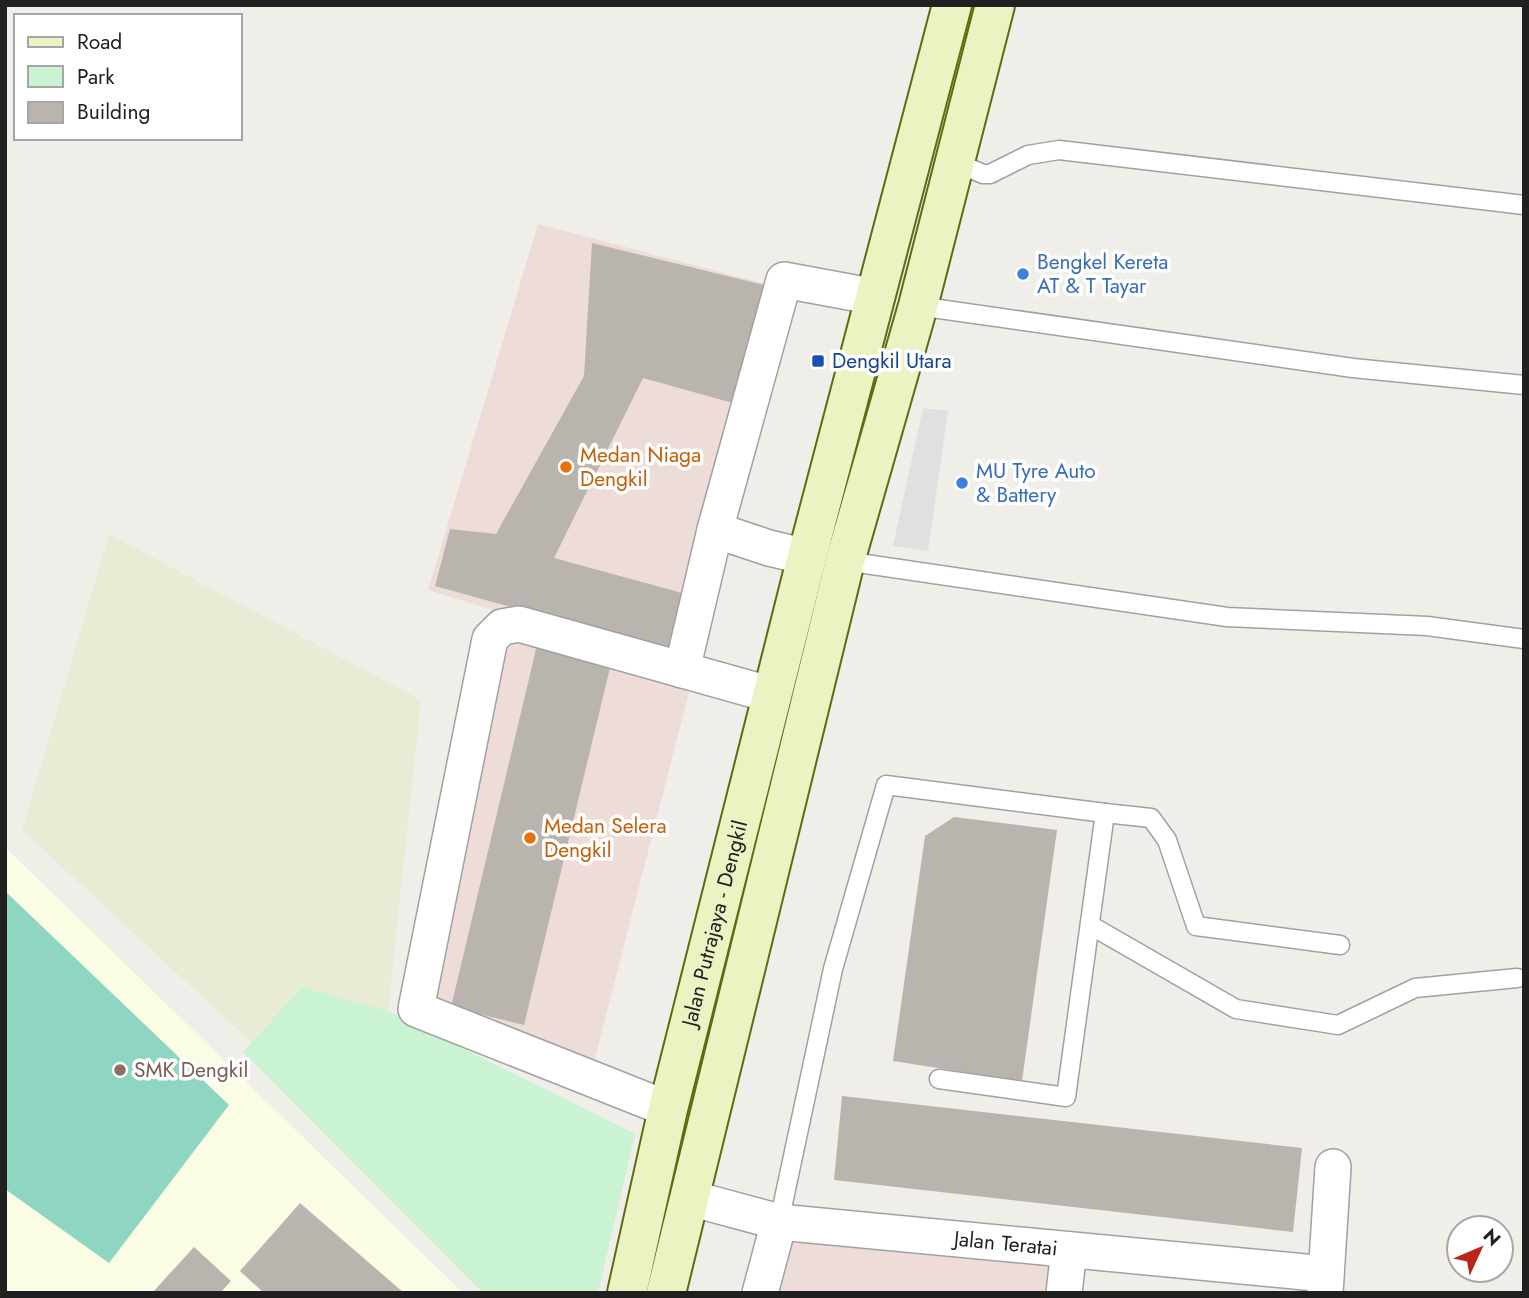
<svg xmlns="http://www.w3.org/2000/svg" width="1529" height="1298" font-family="Jost,sans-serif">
<rect width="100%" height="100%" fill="#f0eee8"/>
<!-- commercial -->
<g fill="#eedcd9">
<path d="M538 224 792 291 593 1066 429 1004 506 614 428 590Z"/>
<path d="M790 1233 1054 1260 1050 1293H773Z"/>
</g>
<!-- education -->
<path fill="#fafce4" d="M5 847 463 1293H5Z"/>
<!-- farmland -->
<path fill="#e8ecd5" d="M109 534 421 700 388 1011 302 987 252 1043 22 830Z"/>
<!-- park -->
<path fill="#caf4d1" d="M302 987 388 1011 635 1134 598 1293H483L243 1052Z"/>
<!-- pitch -->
<path fill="#8ed6c1" d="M5 891 229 1105 109 1263 5 1189Z"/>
<!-- parking -->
<path fill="#e0e0e0" d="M923 408 948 411 928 551 893 546Z"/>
<!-- building -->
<g fill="#b9b4ae">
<path d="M592 243 772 287 740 405 643 378 554 558 686 594 671 651 435 586 450 529 496 534 584 376Z"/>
<path d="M537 645 610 668 524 1025 451 1007Z"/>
<path d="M954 817 1057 830 1022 1081 893 1061 925 836Z"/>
<path d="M842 1096 1302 1148 1293 1232 834 1180Z"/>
<path d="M300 1203 404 1293H264L240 1271Z"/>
<path d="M194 1247 231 1281 220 1293H152Z"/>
</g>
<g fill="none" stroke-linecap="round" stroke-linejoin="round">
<!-- lane casing -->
<g stroke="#a1a1a1" stroke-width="21">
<g id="lane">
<path d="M955 162 983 174H990L1028 155 1059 150 1524 205"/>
<path d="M918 306 1353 368 1524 385"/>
<path d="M845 561 1227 617 1427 626 1524 639"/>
<path d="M1105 813 1151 818 1167 840 1196 926 1340 945"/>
<path d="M1090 925 1236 1009 1338 1025 1415 988 1517 978"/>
<path d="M779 1222 833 969 886 785 1105 813 1066 1097 939 1079"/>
</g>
</g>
<!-- street casing -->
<g stroke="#a1a1a1" stroke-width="38">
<g id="street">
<path d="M807 557 769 548 715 530 784 280 876 297"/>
<path d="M682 670 715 530"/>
<path d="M668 1109 416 1009 490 639 502 627 519 624 772 695"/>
<path id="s1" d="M690 1198 779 1222 1326 1274"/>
<path d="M760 1293 779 1222"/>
<path d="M1064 1293 1069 1250"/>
<path d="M1325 1293 1333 1167"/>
</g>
</g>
<!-- secondary casing -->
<g stroke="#5b6d11" stroke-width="42">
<g id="secondary">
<path id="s2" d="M627 1293 668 1109 807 557 952 5"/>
<path d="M666 1293 845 561 918 306 995 5"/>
</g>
</g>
<!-- lane -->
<use href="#lane" stroke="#fff" stroke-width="18"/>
<!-- street -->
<use href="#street" stroke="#fff" stroke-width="35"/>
<!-- secondary -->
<use href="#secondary" stroke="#ecf3c2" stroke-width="38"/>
</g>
<!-- markers -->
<g fill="#3f7fe0" stroke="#fff" stroke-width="2.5">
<circle cx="1023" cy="274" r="7"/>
<circle cx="962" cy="483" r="7"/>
</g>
<rect fill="#1a4fb4" stroke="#fff" stroke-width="2.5" x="811" y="354" width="14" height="14" rx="3.5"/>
<g fill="#e8710a" stroke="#fff" stroke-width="2.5">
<circle cx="566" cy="467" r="7"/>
<circle cx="530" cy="838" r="7"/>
</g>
<circle fill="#8d6e63" stroke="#fff" stroke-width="2.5" cx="120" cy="1070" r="7"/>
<g text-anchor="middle" stroke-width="7" stroke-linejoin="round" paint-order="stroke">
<!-- shop labels -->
<g font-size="21" fill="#366cbe" stroke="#fff" text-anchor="start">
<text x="1037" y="269">Bengkel Kereta<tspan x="1037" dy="24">AT &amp; T Tayar</tspan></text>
<text x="976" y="478">MU Tyre Auto<tspan x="976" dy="24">&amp; Battery</tspan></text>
</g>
<!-- transit labels -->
<g font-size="21" fill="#164399" stroke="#fff" text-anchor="start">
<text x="832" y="368">Dengkil Utara</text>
</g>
<!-- food labels -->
<g font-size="21" fill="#c56008" stroke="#fff" text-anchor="start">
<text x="580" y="462">Medan Niaga<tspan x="580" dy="24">Dengkil</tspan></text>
<text x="544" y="833">Medan Selera<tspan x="544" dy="24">Dengkil</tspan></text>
</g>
<!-- street labels -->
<g font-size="21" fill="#202020" stroke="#fff">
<text dy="7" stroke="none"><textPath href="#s2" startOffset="380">Jalan Putrajaya - Dengkil</textPath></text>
<text dy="7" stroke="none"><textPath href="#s1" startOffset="320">Jalan Teratai</textPath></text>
</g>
<!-- education labels -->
<g font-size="21" fill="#785e54" stroke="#fff" text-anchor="start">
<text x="134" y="1077">SMK Dengkil</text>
</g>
</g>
<!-- border -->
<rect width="1529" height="1298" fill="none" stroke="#202020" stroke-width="14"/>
<!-- legend -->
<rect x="14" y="14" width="228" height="126" fill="#ffffff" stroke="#a6a6a6" stroke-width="2"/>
<rect x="28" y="37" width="35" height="10" fill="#ecf3c2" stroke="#a6a6a6" stroke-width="2"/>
<text x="77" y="49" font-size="21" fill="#202020">Road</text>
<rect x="28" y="66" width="35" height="21" fill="#caf4d1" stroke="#a6a6a6" stroke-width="2"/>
<text x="77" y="84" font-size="21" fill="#202020">Park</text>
<rect x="28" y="102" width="35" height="21" fill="#b9b4ae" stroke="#a6a6a6" stroke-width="2"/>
<text x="77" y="119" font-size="21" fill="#202020">Building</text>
<!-- north arrow -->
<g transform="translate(1480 1249) rotate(46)"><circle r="33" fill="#ffffff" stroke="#a6a6a6" stroke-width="2"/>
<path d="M0-5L12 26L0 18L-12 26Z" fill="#bb2416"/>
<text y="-10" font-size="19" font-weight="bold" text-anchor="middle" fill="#202020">N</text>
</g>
</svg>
